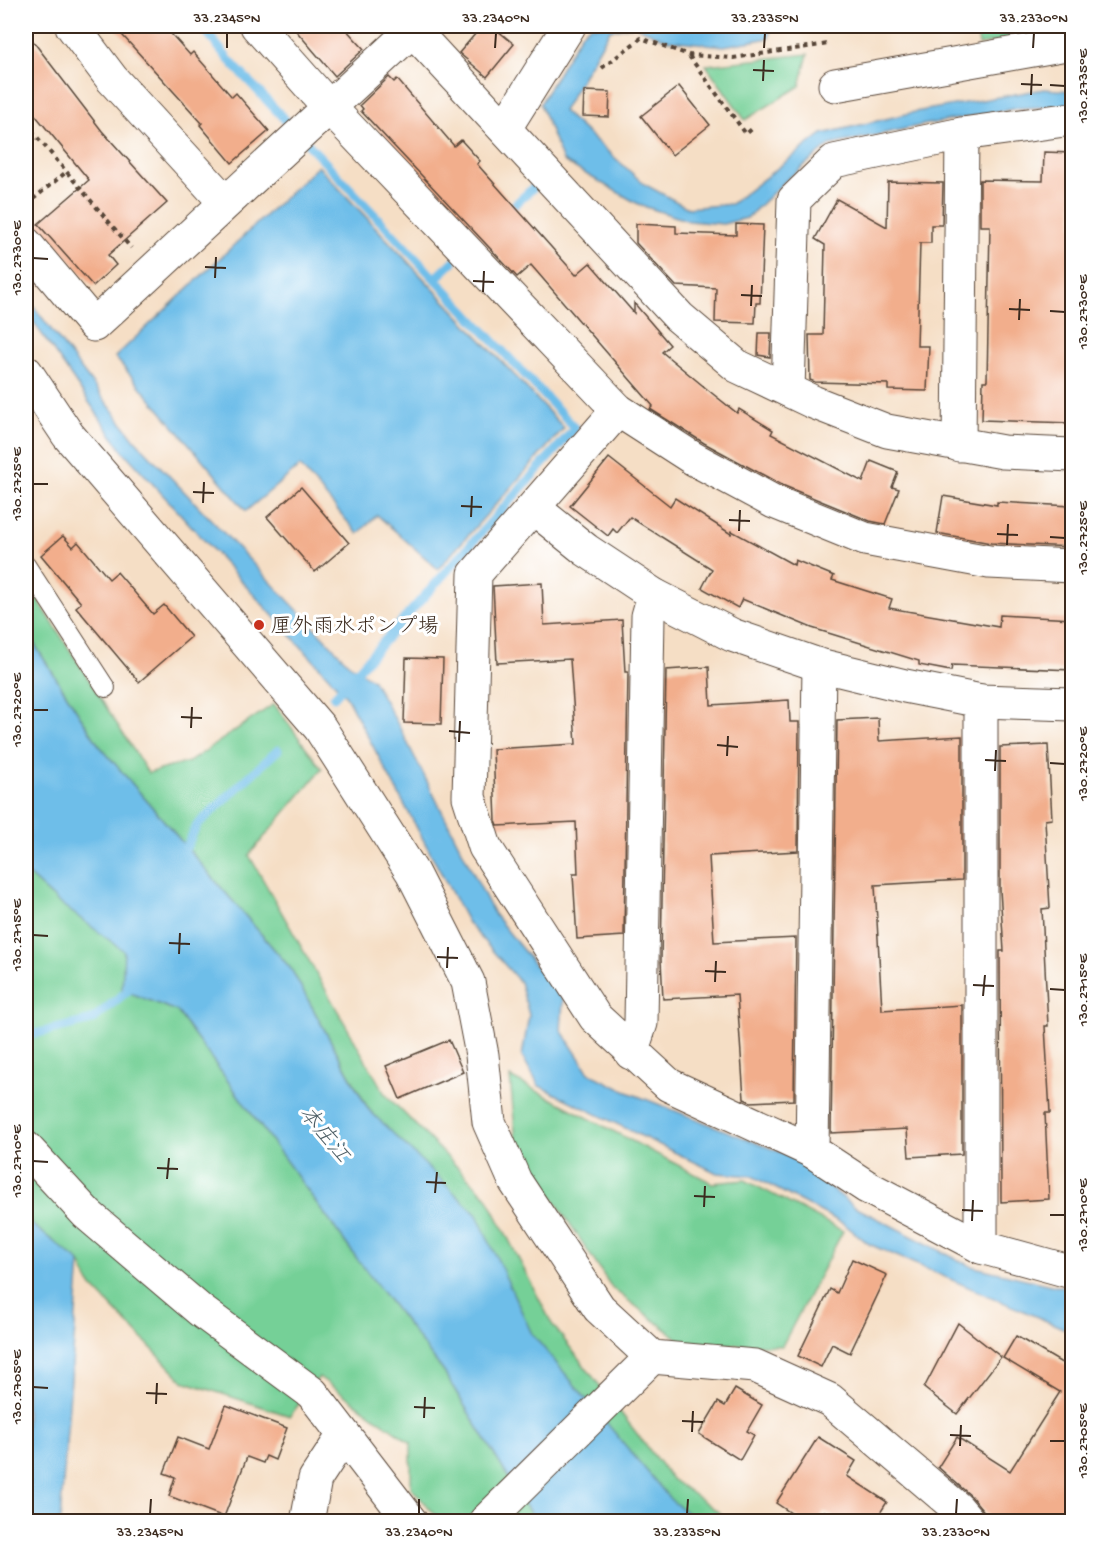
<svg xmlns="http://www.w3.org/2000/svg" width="1098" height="1547" font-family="'Gochi Hand','Klee One',sans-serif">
<rect width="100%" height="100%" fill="#fff"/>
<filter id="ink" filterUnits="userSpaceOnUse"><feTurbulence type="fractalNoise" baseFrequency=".0167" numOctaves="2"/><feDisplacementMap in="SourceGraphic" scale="12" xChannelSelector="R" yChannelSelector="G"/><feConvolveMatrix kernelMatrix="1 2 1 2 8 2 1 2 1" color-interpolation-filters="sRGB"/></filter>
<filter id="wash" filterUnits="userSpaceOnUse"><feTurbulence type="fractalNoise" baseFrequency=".008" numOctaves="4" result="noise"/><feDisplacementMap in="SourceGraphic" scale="24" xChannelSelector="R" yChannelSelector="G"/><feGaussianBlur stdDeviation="1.35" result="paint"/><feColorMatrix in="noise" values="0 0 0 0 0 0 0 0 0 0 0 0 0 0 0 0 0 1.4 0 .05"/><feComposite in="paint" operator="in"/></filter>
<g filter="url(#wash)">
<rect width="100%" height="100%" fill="#f5dec5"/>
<!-- green -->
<g fill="#75d097" stroke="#587d5a" stroke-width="1.5">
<path d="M976 26H1032L1034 37 979 45Z"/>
<path d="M808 54 800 86 745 120 706 65Z"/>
<path d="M26 581 148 773 189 762 274 704 322 769 249 855 385 1094 487 1197 552 1324 672 1479 731 1521H656L368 1108 291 969 98 744 26 631Z"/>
<path d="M26 873 57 901 125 951 123 990 177 1011 361 1264 444 1372 535 1521H441L411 1488V1443L319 1377 290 1416 183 1381 89 1283 80 1262 26 1220Z"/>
<path d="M510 1077 712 1183 745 1180 843 1231 782 1346 684 1343 612 1288 516 1142Z"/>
</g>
<!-- water -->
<g fill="#6ebee9" stroke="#547484" stroke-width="1.5">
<path d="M590 26H691L724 28 736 26H771L769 38 724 46 668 40 635 26 610 30 563 111 644 184 688 208 731 204 822 134 915 112 1044 89 1072 91V106L1019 108 923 125 830 145 785 181 747 218 723 224 689 221 640 205 563 161 540 104 581 34Z"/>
<path d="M318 166 564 428 438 569 377 515 358 534 300 466 246 511 115 357Z"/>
<path d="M28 299 135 440 348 663 373 680 401 730 494 914 563 1000 561 1030 589 1073 625 1091 790 1156 855 1207 970 1266 1055 1286 1072 1287V1332L869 1244 844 1224 752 1176 717 1173 539 1086 522 1056 529 1015 520 982 468 923 346 696 122 450 26 311Z"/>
<path d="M26 631 98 744 291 969 368 1109 477 1215 532 1334 671 1500 698 1521H535L444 1372 361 1264 177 1011 122 990 124 951 57 901 26 873Z"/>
<path d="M26 1220 80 1262 60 1521H26Z"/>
</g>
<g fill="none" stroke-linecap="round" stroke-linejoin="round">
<!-- stream -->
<g stroke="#6ebee9" stroke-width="9">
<path d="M202 26 228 59 575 428 334 697"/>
<path d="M506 213 533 188"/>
<path d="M435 279 453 262"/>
<path d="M182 856 197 825 278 750"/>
<path d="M26 1036 92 1020 136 984"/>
</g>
</g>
<g id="blocks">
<!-- building -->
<g fill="#f2ae8c">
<path d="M114 26H164L190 55 193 52 232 97 236 93 269 131 232 163 200 125 202 123Z"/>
<path d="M292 26H343L364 49 335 76Z"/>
<path d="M482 26H492L514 44 487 77 459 53Z"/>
<path d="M26 32 102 131 167 203 108 255 116 265 93 286 38 224 89 180 26 104Z"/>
<path d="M389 77 394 82 397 79 454 146 461 140 480 161 477 164 576 275 590 263 634 313V303L670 345 662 352 713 394 737 413 739 409 773 430 771 434 863 482 871 461 898 472 892 487 899 489 885 524 870 521 782 485 704 443 650 409 653 406 531 265 517 277 361 111 363 109 360 105Z"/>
<path d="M679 86 710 125 672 155 641 116Z"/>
<path d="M584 91 610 92 609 117 583 116Z"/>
<path d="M1044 152 1072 153V423L982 420 983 381H987L990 226H980V180L1043 181Z"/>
<path d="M888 182 943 183 942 225H931V243H920L917 346H929L927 391 888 390V384L815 382 810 380 809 335H823L825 245 815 239 837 199 887 227Z"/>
<path d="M636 224 676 226V233L736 235V224L763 225 760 303H756L755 323 715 322 716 288 676 286 636 243Z"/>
<path d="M759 333H771L770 357 758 355Z"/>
<path d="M609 458 670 506 675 498 731 534 732 531 794 565 795 560 834 576 832 580 892 599 889 608 999 627 1000 615 1072 619V670L952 665 951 671 919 665V661L812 628 742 599 738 608 702 588 712 569 630 517 617 533 613 529 608 536 570 506Z"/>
<path d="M301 487 349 543 315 572 267 517Z"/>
<path d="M943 496 997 505V502L1072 506V547L991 543 937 533Z"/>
<path d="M63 536 73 547 78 542 109 579 117 572 153 614 164 605 191 637 139 682 76 607 81 603 41 555Z"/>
<path d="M542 583 544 625 622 620 625 672H628L624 936 577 939 573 874H578L576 822 498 826 496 821 493 749 576 744 570 659 497 663 493 586Z"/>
<path d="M406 658 443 659 441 724 404 723Z"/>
<path d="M709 667 711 705 789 700 790 722H799L798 851 709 856 714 942 796 938 794 1100 751 1102 744 1099 737 995 663 999 661 960 666 670Z"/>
<path d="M878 718 879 741 962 736V880L875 885 882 1010 962 1005V1154L909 1157 907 1129 831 1133 837 720Z"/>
<path d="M1048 745 1052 819 1045 820 1050 908 1042 909 1048 1026H1045L1050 1113H1045L1049 1199 1001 1202 1000 951H1004L1000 890V747Z"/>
<path d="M449 1040 463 1072 400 1099 386 1066Z"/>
<path d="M852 1259 887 1275 850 1353 832 1344 821 1367 798 1356 830 1289 837 1293Z"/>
<path d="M958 1323 1001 1357 957 1414 924 1388Z"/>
<path d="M1016 1336 1072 1369V1521H992L971 1496 938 1467 957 1437 1010 1471 1060 1392 1003 1358Z"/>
<path d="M735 1389 762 1405 747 1431 754 1435 740 1460 699 1434 718 1402 725 1406Z"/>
<path d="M226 1405 287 1428 275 1460 266 1456 263 1463 247 1457 224 1517 169 1496 175 1477 164 1473 178 1437 209 1449Z"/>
<path d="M818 1437 856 1461 847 1476 887 1502 875 1521H840L824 1511 818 1521H803L776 1503Z"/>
</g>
</g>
</g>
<g filter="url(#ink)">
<use href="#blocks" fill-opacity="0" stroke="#574537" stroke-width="1.5"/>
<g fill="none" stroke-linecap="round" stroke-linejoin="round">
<!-- service casing -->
<g stroke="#574537" stroke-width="20">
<path id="service" d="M26 565 106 688"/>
</g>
<!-- minor casing -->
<g stroke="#574537" stroke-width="35">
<g id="minor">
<path d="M72 26 112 79 225 202"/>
<path d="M257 26 328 106 618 410 694 459 774 502 865 539 989 562 1072 566"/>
<path d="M409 26 679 317 737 366 813 402 887 431 1003 452 1072 455"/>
<path d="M835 85 1072 43"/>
<path d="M505 128 569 26"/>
<path d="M26 244 94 325 417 26"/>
<path d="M26 372 68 435 320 728 412 872 468 982 482 1055 489 1122 515 1181 599 1308 652 1357 755 1366 830 1400 957 1508 969 1522"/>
<path d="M788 390 794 200 834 161 962 134 1072 119"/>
<path d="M618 410 475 574 469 797 485 847 595 1017 669 1085 812 1151 867 1187 981 1247 1072 1272"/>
<path d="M959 445 962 134"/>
<path d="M535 509 586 550 654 595 732 635 819 665 905 686 981 701 1072 704"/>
<path d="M981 701V1247"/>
<path d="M631 1053 641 1023 648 616 654 595"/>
<path d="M26 1148 87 1214 201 1311 312 1393 411 1522"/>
<path d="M812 1151 819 665"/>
<path d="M307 1522 315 1479 344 1435"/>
<path d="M485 1522 652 1357"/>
</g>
</g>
<!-- path -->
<g stroke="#574537" stroke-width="4" stroke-dasharray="4.5 4.5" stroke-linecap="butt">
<path d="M689 56 746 134 754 127"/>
<path d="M602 68 641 38 689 55 733 58 828 44"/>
<path d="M26 124 131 248"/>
<path d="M26 205 65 173"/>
</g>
<!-- service -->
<use href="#service" stroke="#fff" stroke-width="18"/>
<!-- minor -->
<use href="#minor" stroke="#fff" stroke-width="33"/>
</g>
</g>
<!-- ticks -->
<path fill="none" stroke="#3b2a1e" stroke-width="2" d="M227 48V33M495 48 496 33M764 48 765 33M1033 48 1034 33M753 70 774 71M763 81 764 60M1021 84 1042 85M1050 85 1065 86M1031 95 1032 74M33 258 48 259M205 267 226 268M215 278 216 257M473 281 494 282M483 292 484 271M741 295 762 296M751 306 752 285M1009 309 1030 310M1050 311 1065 312M1019 320 1020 299M33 484H48M193 492 214 493M203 503 204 482M461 506 482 507M471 517 472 496M729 520 750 521M739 531 740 510M997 534 1018 535M1050 537 1065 538M1007 545 1008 524M33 710H48M181 717 202 718M191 728 192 707M449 731 470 733M459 742 460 721M717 745 738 747M727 756 728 736M985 760 1006 761M1050 763 1065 764M995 771 996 750M33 935 48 936M169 943 190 944M179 954 180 933M437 957 458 958M447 968 448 947M705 971 726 972M715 982 716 961M973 985 994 986M1050 989 1065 990M983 996 985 975M33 1161 48 1162M157 1168 178 1169M167 1179 169 1158M426 1182 446 1183M435 1193 437 1172M694 1196 715 1197M704 1207 705 1186M962 1210 983 1211M1050 1215H1065M972 1221 973 1200M33 1387 48 1388M146 1393 167 1394M156 1404 157 1383M414 1407 435 1408M424 1418 425 1397M682 1421 703 1422M692 1432 693 1411M950 1435 971 1436M1050 1441H1065M960 1446 961 1425M150 1514 151 1499M419 1514V1499M687 1514 688 1499M956 1514 957 1499"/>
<!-- markers -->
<circle fill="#c8321e" stroke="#fff" stroke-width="2" cx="259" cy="625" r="6"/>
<g text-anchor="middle" stroke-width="6" stroke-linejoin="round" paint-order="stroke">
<!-- poi labels -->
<g font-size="21" fill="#3b2a1e" stroke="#fff" text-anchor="start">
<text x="271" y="632">厘外雨水ポンプ場</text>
</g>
<!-- water labels -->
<g font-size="22" font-style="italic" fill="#4d5e65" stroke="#fff">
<text transform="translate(326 1133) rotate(51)" y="8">本庄江</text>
</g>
</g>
<!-- margin -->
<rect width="1098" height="1547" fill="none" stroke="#fff" stroke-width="66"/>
<rect x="33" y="33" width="1032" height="1481" fill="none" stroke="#3b2a1e" stroke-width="2"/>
<g font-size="15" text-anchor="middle" fill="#3b2a1e">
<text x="227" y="22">33.2345°N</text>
<text x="496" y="22">33.2340°N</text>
<text x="765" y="22">33.2335°N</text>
<text x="1034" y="22">33.2330°N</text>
<text transform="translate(1082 86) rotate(-90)" y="5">130.2735°E</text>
<text transform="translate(16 258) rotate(-90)" y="5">130.2730°E</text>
<text transform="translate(1082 312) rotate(-90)" y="5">130.2730°E</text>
<text transform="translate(16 484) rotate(-90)" y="5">130.2725°E</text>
<text transform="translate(1082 538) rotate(-90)" y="5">130.2725°E</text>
<text transform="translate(16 710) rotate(-90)" y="5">130.2720°E</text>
<text transform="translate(1082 764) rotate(-90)" y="5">130.2720°E</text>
<text transform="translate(16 935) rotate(-90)" y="5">130.2715°E</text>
<text transform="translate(1082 990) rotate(-90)" y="5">130.2715°E</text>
<text transform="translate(16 1161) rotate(-90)" y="5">130.2710°E</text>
<text transform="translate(1082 1215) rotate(-90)" y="5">130.2710°E</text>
<text transform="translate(16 1387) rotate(-90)" y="5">130.2705°E</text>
<text transform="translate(1082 1441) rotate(-90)" y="5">130.2705°E</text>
<text x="150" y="1536">33.2345°N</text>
<text x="419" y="1536">33.2340°N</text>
<text x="687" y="1536">33.2335°N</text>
<text x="956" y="1536">33.2330°N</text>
</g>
</svg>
